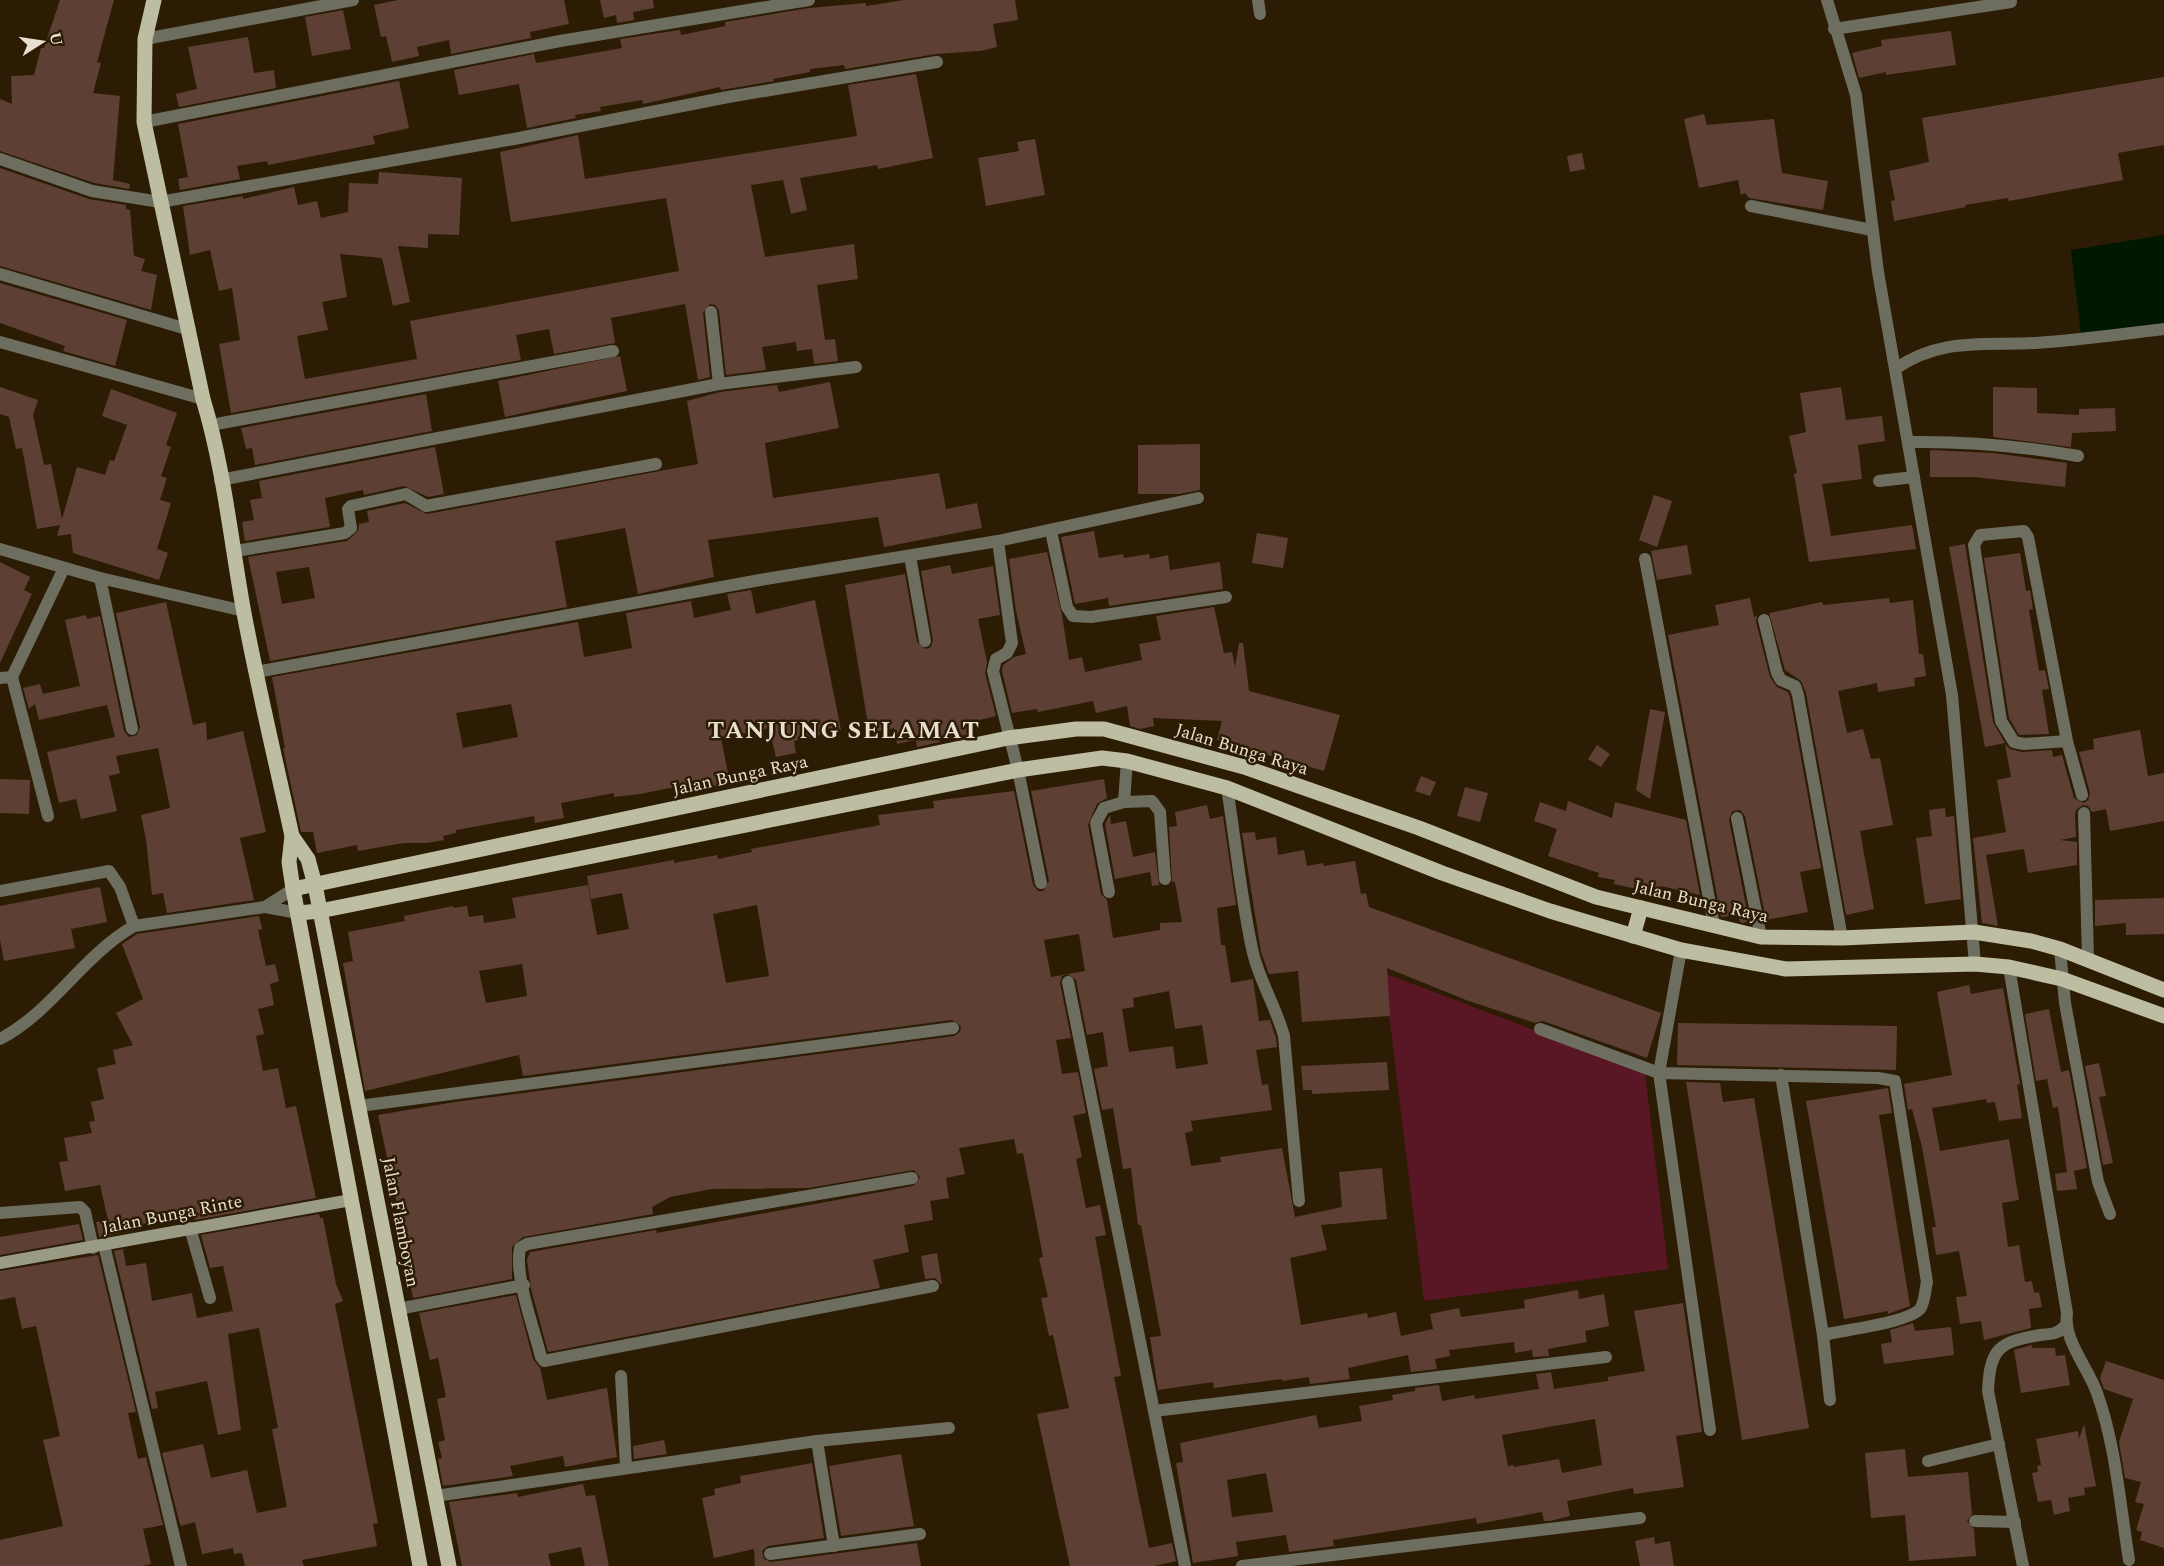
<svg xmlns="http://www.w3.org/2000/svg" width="2164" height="1566" font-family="Spectral,serif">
<rect width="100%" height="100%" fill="#2c1c03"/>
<!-- green -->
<path fill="#591624" d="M1384 973 1645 1072 1668 1269 1424 1301Z"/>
<!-- water -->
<path fill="#001700" d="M2164 235V323L2081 334 2071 250Z"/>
<!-- building -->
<g fill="#5d4033" fill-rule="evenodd">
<path d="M60 0H114L97 62 101 63 93 93 120 96 113 180 130 184 129 189 94 183 0 151V99L12 104 11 76 34 75 41 48H44Z"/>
<path d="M398 0H564L569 24 530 32 531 38 451 54 449 40 417 47 419 56 392 62 386 36 381 37 374 5Z"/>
<path d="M600 0H653L654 8 633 12 634 20 617 23 616 15 604 18Z"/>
<path d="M904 0H1015L1018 20 993 24 997 47 980 51 936 54 845 69 844 65 810 69V72L773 79 774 81 721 90 720 87 643 104 642 100 600 107 601 111 575 115 576 118 527 128 519 84 459 95 454 70 534 54 536 63 577 56 622 48 620 39 680 30 681 35 725 26V22L809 8 866 3V6Z"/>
<path d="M343 10 351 49 312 56 305 17Z"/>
<path d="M1951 31 1956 65 1886 75V72L1859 78 1852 53 1882 46 1881 40Z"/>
<path d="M248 37 254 73 274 70 276 88 179 107 176 94 197 89 188 47Z"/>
<path d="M916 74 933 158 878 169 877 165 800 178 807 210 791 214 783 180 751 185 765 257 854 244 858 279 817 285 825 340 835 339 838 361 814 364 812 349 797 351 796 342 762 347 766 370 726 375 719 311 715 305 710 304 703 313 710 377 698 380 685 304 611 318 615 343 554 354 549 329 516 335 521 360 231 413 219 344 240 340 232 288 219 291 210 250 190 255 183 206 243 196V199L294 187 298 205 317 201 321 218 348 212 349 183 378 184 379 172 462 178 459 235 428 234V248L398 246 410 302 393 306 382 258 340 254 347 297 322 302 328 330 297 336 305 379 417 359 410 321 679 271 666 198 511 222 500 152 578 135 585 179 857 136 848 85Z"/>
<path d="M2164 77V145L2118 153 2123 180 2009 201 2008 198 1965 205 1966 207 1894 221 1891 201 1895 200 1889 171 1929 162 1922 118Z"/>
<path d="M399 81 409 128 373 136 375 144 268 165 267 161 237 166 240 179 180 190 178 179 188 177 178 124Z"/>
<path d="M1704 114 1707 125 1774 119 1782 173 1828 181 1823 210 1749 198 1745 193 1741 195 1738 180 1699 188 1684 119Z"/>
<path d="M1035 139 1045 195 986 206 978 158 1019 151 1017 142Z"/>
<path d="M1582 153 1585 169 1570 172 1567 156Z"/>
<path d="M0 168 89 199 126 205V209L130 210 134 256 145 259 141 271 157 275 151 310 0 266Z"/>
<path d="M0 283 127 320 115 366 63 351 65 346 0 323Z"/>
<path d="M620 356 627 391 505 417 498 381Z"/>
<path d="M830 382 839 428 765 443 773 498 939 473 946 509 977 503 982 528 884 547 878 517 708 540 714 577 638 594 625 528 555 541 567 607 270 661 248 557 347 541 358 531 359 524 369 522 367 511 405 503 427 514 698 464 687 401 720 392 777 385 779 392ZM309 567 315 598 282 604 276 572Z"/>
<path d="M0 387 38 400 33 415 44 465 51 464 62 519 77 467 105 475 110 460 114 461 127 425 102 416 111 389 177 413 166 445 171 447 161 476 167 478 160 500 171 503 157 549 168 553 159 580 73 553 71 534 57 536 60 525 37 529 22 448 16 449 9 417 0 414Z"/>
<path d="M1841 387 1846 420 1882 416 1885 441 1858 445 1862 479 1822 484 1831 536 1912 525 1916 549 1809 562 1794 474 1797 473 1789 436 1806 432 1800 393Z"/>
<path d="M1993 387 2037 388V413L2079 415V409L2115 408 2116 431 2072 433 2071 447 1993 437Z"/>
<path d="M426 394 432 431 255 465 252 448 246 449 241 428Z"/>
<path d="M1200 444V490L1179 494H1138V445Z"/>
<path d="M435 447 444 494 428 497 404 486 364 495 363 490 325 498 330 527 245 541 242 522 254 520 250 500 262 498 259 481Z"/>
<path d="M1930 450 1993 453 2067 463 2065 487 1974 477H1930Z"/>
<path d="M1654 495 1672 501 1657 547 1639 540Z"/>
<path d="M1094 531 1099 558 1123 554 1124 558 1149 554 1150 559 1168 555 1170 570 1220 562 1223 589 1109 606 1108 598 1075 604 1061 537Z"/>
<path d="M1257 533 1288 538 1283 568 1252 563Z"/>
<path d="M1965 544 1993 722 2005 743 1985 747 1949 547Z"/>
<path d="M1687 545 1692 574 1657 580 1651 551Z"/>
<path d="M1047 552 1062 615 1069 660 1082 657 1085 672 1142 660 1139 644 1161 640 1156 616 1214 607 1224 653 1232 652 1235 667 1239 643H1243L1249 691 1340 715 1324 771 1217 740 1222 721 1153 718 1154 726 1140 729 1130 726 1127 706 1096 713 1093 701 1038 712 1037 709 1012 713 1002 671 1003 665 1014 657 1026 654 1016 611 1009 559Z"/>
<path d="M2020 553 2026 591 2030 590 2033 609 2029 610 2039 671 2045 670 2049 689 2042 690 2049 734 2019 735 2009 718 1984 558Z"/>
<path d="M0 562 30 577 24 590 32 594 0 663Z"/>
<path d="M950 565 952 574 993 566 1000 615 978 619 987 662 985 673 996 716 971 722 972 734 939 739 940 742 917 747 916 740 897 744 894 728 876 732 874 723 868 725 845 585 905 574 917 642 926 649 931 647 933 640 921 571Z"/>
<path d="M751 590 756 614 815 600 841 730 794 741 796 753 776 757 769 728 721 738 730 783 697 790 695 783 640 794 614 797V793L561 803 564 818 535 823 534 816 456 830V833L443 836 444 840 427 843H404L358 851 357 845 317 853 313 832H301L283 748H285L272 677 578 622 584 657 632 648 626 613 691 601 694 618 731 610 727 594ZM511 704 518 737 463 748 456 713Z"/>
<path d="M1750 598 1754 617 1757 616 1756 622 1770 677 1777 687 1788 692 1790 697 1821 868 1800 872 1808 912 1766 920 1745 816 1740 810 1732 811 1729 820 1749 921 1743 923 1740 922 1738 915 1721 917 1668 635 1719 625 1715 605Z"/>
<path d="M1889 598 1890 603 1913 600 1919 654H1923L1926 676 1914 678 1915 686 1878 692 1877 683 1838 691 1847 733 1863 729 1871 759 1880 758 1893 825 1860 831 1874 909 1846 915 1806 693 1801 681 1785 670 1769 613 1822 602 1823 605Z"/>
<path d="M166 602 193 725 206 722 207 740 243 731 266 832 240 838 254 900 167 913 163 893 152 895 146 839 141 815 170 808 158 748 116 756 120 773 109 776 117 811 81 819 76 799 59 803 47 752 115 737 107 705 39 720 35 704 29 709 23 688 40 684 43 694 80 686 65 620 86 615 87 619 100 616 124 731 129 737 137 735 140 727 116 613Z"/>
<path d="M1650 709 1665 712 1650 799 1636 790Z"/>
<path d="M2140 730 2148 776 2164 773V821L2110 831 2106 809 2092 812 2088 806 2083 805 2077 809 2075 814 2076 837 2060 840 2077 842V865L2028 873 2024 849 1986 855 1998 926 1982 923 1973 838 2006 832 1997 780 2011 777 2005 744 2010 749 2022 752 2052 750 2053 757 2062 755 2074 798 2084 803 2088 800 2090 793 2079 752 2094 749 2093 739Z"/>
<path d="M1597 745 1610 754 1601 767 1588 759Z"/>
<path d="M1421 776 1436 782 1430 796 1415 791Z"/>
<path d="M0 779 30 780 29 814 0 813Z"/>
<path d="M1104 779 1107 798 1097 804 1088 825 1101 894 1107 900 1113 938 1160 930V923L1182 922 1175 882H1172L1169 827 1177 826 1175 812 1207 805 1210 819 1223 816 1236 905 1217 908 1221 945H1225L1231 983 1253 979 1259 1021 1270 1020 1276 1038 1277 1047 1256 1050 1262 1085 1268 1084 1272 1110 1191 1121 1193 1131 1185 1133 1191 1166 1221 1162 1220 1157 1282 1148 1295 1217 1342 1207 1339 1172 1382 1168 1387 1219 1321 1225 1327 1250 1290 1258 1301 1325 1367 1313 1368 1318 1396 1312 1401 1336 1433 1329 1430 1314 1459 1308 1461 1317 1525 1308 1524 1300 1578 1290 1579 1299 1604 1294 1609 1326 1585 1331 1587 1342 1548 1349 1549 1356 1533 1357 1532 1350 1515 1353 1514 1342 1449 1350 1450 1356 1435 1359 1437 1369 1411 1372 1408 1355 1348 1368 1350 1379 1310 1384 1309 1377 1282 1381V1379L1214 1388 1213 1382 1158 1390 1150 1337 1161 1336 1141 1225H1138L1131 1168 1123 1169 1113 1108 1102 1110 1094 1069 1108 1066 1103 1032 1087 1035 1076 980 1067 974 1062 976 1060 983 1071 1038 1056 1040 1062 1074 1078 1072 1086 1113 1073 1116 1082 1157 1076 1159 1086 1208 1100 1205 1106 1235 1095 1237 1121 1376 1114 1377 1149 1548 1172 1543 1176 1561 1154 1566H1070L1037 1414 1069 1408 1053 1335 1049 1336 1041 1298 1048 1297 1039 1258 1043 1257 1023 1153 1017 1154 1014 1139 959 1148 965 1174 946 1178 949 1198 930 1201 933 1220 904 1225 909 1252 873 1260 880 1288 548 1352 531 1289 527 1260 530 1252 656 1230 657 1233 913 1186 920 1177 914 1170 808 1188 712 1189 670 1197 652 1207 653 1214 523 1237 512 1247V1279L413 1298 410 1284 414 1283 378 1115 455 1102 954 1036 960 1032 961 1026 952 1020 523 1076 519 1055 365 1091 343 963 353 961 348 932 405 921 404 916 453 906V908L467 906 469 917 483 915 484 923 516 918 512 898 588 885 597 935 629 929 622 893 591 899 587 876 674 860V863L717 855 718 859 752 852 751 849 880 825 878 815 934 808 933 801 1014 791 1033 885 1038 891H1043L1049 881 1031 791ZM757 905 769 976 726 983 713 914ZM1079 934 1085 971 1051 977 1044 940ZM522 964 527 996 486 1003 479 971ZM1169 991 1175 1029 1202 1025 1208 1064 1176 1069 1173 1046 1129 1052 1122 1009 1134 1007 1133 998Z"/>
<path d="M1465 787 1488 793 1480 822 1457 816Z"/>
<path d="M1568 801 1612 818 1615 802 1686 820 1700 895 1661 886 1659 894 1614 884 1615 880 1598 877 1599 873 1548 856 1557 829 1534 821 1540 802 1566 811Z"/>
<path d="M1945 808 1946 817 1954 816 1961 899 1925 904 1916 838 1932 836 1929 810Z"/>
<path d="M1110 815 1111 824 1126 821 1133 857 1155 852 1159 885 1152 886 1150 872 1115 879 1105 824Z"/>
<path d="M1255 832 1256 840 1276 837 1278 855 1304 850 1307 866 1323 863 1324 866 1355 861 1361 894 1366 893 1369 907 1661 1013 1647 1058 1543 1021 1535 1023 1466 1000 1387 968 1390 1016 1302 1022 1298 971 1269 974 1261 952 1242 833Z"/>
<path d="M100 887 107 922 71 929 75 948 4 961 0 940V906Z"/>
<path d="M2164 898V934L2126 935V923L2095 926V900Z"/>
<path d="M259 916 262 929 258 930 266 966 275 964 279 981 270 984 274 1005 258 1009 264 1034 256 1036 263 1071 278 1068 286 1108 296 1106 316 1198 195 1220 194 1216H188L119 1228 120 1233 99 1237 96 1222 108 1220 100 1185 65 1191 59 1162 68 1161 64 1138 92 1133 89 1122 95 1121 91 1102 104 1099 97 1068 116 1064 113 1050 133 1045 116 1013 143 999 122 944 137 934Z"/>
<path d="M1969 985 1971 994 2003 988 2020 1084 2017 1085 2022 1118 1999 1121 1995 1102 1987 1103 1986 1099 1932 1108 1940 1151 2009 1139 2019 1200 2002 1203 2008 1247 2019 1245 2025 1282 2032 1281 2034 1293 2039 1292 2042 1307 2029 1309 2031 1328 1984 1340 1981 1321 1960 1324 1956 1297 1967 1296 1959 1251 1936 1255 1932 1227H1936L1922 1147 1912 1109 1908 1110 1904 1084 1952 1075 1937 992Z"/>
<path d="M2049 1009 2061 1072 2069 1070 2087 1168 2069 1172 2074 1171 2077 1189 2057 1191 2055 1174 2067 1172 2058 1107 2053 1108 2047 1079 2036 1081 2025 1014Z"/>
<path d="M1678 1023 1897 1026 1896 1070 1677 1065Z"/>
<path d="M1387 1062 1389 1090 1312 1094V1090H1303L1301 1066Z"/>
<path d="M2099 1063 2106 1096 2099 1097 2113 1163 2103 1165 2085 1066Z"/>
<path d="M1686 1082 1720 1083 1723 1102 1754 1098 1809 1428 1742 1440Z"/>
<path d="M1888 1088 1892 1113 1879 1115 1910 1306 1888 1314V1311L1844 1319 1806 1101Z"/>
<path d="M319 1214 320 1218H323L336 1284 343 1301 335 1304 378 1523 373 1524 377 1546 302 1560 304 1566H245L242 1553 234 1554 233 1548 202 1554 195 1522 181 1526 179 1521 162 1453 203 1444 211 1478 247 1470 257 1513 287 1507 272 1429 278 1428 259 1328 228 1334 241 1430 218 1435 207 1381 155 1392 158 1408 152 1409 114 1251 123 1249 126 1266 146 1263 152 1301 192 1293 197 1318 233 1311 223 1266 210 1268 201 1235Z"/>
<path d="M79 1224 83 1240 0 1255V1237Z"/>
<path d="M937 1253 942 1284H941L935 1278 925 1279 921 1256Z"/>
<path d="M98 1255 136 1412 128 1413 138 1459 146 1457 163 1525 143 1529 151 1564 142 1566H0V1540L63 1526 43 1440 60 1436 36 1326 22 1329 15 1297 0 1300V1271Z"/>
<path d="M516 1295 533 1359 540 1368 547 1400 607 1388 617 1457 565 1467 563 1456 510 1466 513 1476 443 1486 438 1459 442 1458 438 1442 445 1440 437 1399 446 1397 438 1358 430 1360 419 1313Z"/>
<path d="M1683 1303 1702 1432 1676 1436 1684 1487 1634 1494 1633 1488 1567 1501 1570 1516 1550 1521H1544L1542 1512 1477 1524 1476 1518 1333 1540 1334 1546 1289 1552 1286 1535 1236 1542 1238 1556 1193 1563 1176 1463 1183 1462 1180 1443 1316 1415 1319 1428 1362 1421 1359 1406 1393 1400 1392 1395 1415 1391V1388L1439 1385 1442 1401 1474 1395 1475 1399 1539 1389 1536 1374 1551 1372 1554 1389 1608 1381V1377L1645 1371 1634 1311ZM1595 1419 1602 1465 1562 1473 1559 1459 1514 1467 1513 1465 1508 1466 1502 1435ZM1266 1473 1273 1512 1232 1517 1227 1480Z"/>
<path d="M1913 1323 1915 1331 1951 1327 1954 1355 1884 1364 1881 1344 1892 1342 1890 1330Z"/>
<path d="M2032 1345V1348H2055L2056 1356 2065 1355 2070 1385 2021 1393 2014 1350Z"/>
<path d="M2106 1361 2164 1380V1548L2140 1540 2142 1532 2136 1530 2144 1504 2135 1502 2141 1482 2125 1478 2119 1442 2133 1399 2104 1389 2100 1378Z"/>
<path d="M2084 1424 2096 1486 2084 1488 2085 1495 2068 1498 2070 1511 2054 1515 2051 1500 2038 1502 2032 1473 2038 1472 2037 1466 2041 1465 2036 1439 2078 1431 2079 1439Z"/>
<path d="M664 1440 667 1454 634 1459 633 1446Z"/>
<path d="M1905 1449 1908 1477 1968 1472 1972 1514 1967 1521 1974 1529 1976 1556 1909 1561 1905 1515 1871 1518 1865 1453Z"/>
<path d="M901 1454 914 1526 841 1536 829 1466Z"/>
<path d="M812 1463 824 1538 768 1546 762 1551 764 1559 771 1562 917 1543 921 1566H755L754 1549 714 1558 702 1498 715 1495 714 1489 741 1483 740 1476Z"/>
<path d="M583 1484 586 1496 595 1495 609 1566H585L581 1547 548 1554 551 1566H462L449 1502 517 1493 518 1497Z"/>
<path d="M1654 1537 1655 1544 1670 1541 1674 1566H1640L1635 1541Z"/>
</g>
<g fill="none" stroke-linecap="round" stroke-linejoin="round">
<!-- lane -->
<g stroke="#6d6e60" stroke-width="12">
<path d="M1258 0 1260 14"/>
<path d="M1834 29 2011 2"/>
<path d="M1751 206 1872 230"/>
<path d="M711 312 719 384"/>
<path d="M1879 481 1914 477"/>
<path d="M2067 741 2024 744 2014 742 2001 721 1974 545 1980 535 2024 531 2028 537 2067 741 2082 795"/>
<path d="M2084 813 2088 958"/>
<path d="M2060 949 2065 1003 2098 1182 2110 1214"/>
<path d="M0 1039C52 1012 83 955 134 926"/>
<path d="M0 1213 80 1207 85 1212 93 1248"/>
<path d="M1975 1521 2015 1522"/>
</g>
<!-- street -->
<g stroke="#6d6e60" stroke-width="12">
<path d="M1827 0 1856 95 1878 272 1952 695 1975 964"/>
<path d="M145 39 353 0"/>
<path d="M144 122 560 41 809 0"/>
<path d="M0 159 92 191 160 202 514 139 728 97 937 62"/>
<path d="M0 274 190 330"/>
<path d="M0 342 203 399"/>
<path d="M1895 369C1942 337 1983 346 2036 343 2079 340 2122 334 2164 329"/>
<path d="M211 425 613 351"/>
<path d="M1908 442C1966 441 2021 446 2078 456"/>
<path d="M220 480 719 384 856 367"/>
<path d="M1051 531 1067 607 1073 616 1091 617 1226 597"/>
<path d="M998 541 1012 643 1007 653 996 659 993 671 1018 770 1041 883"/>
<path d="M0 549 100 578 244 611"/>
<path d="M235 551 345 533 351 528 348 509 351 506 406 494 426 506 656 464"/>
<path d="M910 556 925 641"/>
<path d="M1645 559 1714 925"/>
<path d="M100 578 132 729"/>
<path d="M1764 620 1777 673 1781 680 1795 686 1798 695 1842 938"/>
<path d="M256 672 760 580 998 541 1198 498"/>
<path d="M12 677 48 816"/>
<path d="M0 678 12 677 64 568"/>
<path d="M1127 761 1124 802 1152 801 1160 812 1165 879"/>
<path d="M1227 788C1236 843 1241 900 1253 953 1260 982 1276 1007 1284 1036L1299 1201"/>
<path d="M1737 818 1761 937"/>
<path d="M0 891 109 871 120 887 134 926 265 907 298 913"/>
<path d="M1109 892 1096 823 1104 808 1124 802"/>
<path d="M265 907 293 889"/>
<path d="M1681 950 1659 1073 1710 1430"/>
<path d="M2009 967 2067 1313C2063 1340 2088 1367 2097 1393 2116 1446 2120 1505 2129 1560"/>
<path d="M1068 982 1185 1566"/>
<path d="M1540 1029 1659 1073 1878 1078 1895 1081 1927 1282C1925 1290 1925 1302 1920 1309 1907 1323 1844 1330 1823 1335"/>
<path d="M1781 1075 1823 1335 1830 1400"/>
<path d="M359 1106 953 1028"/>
<path d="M912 1178 527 1244 520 1248C514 1276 534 1328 541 1357L544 1361 933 1286"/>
<path d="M190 1228 210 1298"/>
<path d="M104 1245 181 1566"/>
<path d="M398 1309 524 1285"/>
<path d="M621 1376 626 1467"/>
<path d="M1154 1411 1606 1357"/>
<path d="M817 1441 834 1546"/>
<path d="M1928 1461 1999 1444"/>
<path d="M435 1496 817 1441 949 1428"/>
<path d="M770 1554 920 1534"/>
<path d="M1242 1566 1640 1518"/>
<path d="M2023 1566 1988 1391C1990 1348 1999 1342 2040 1335 2051 1334 2058 1334 2065 1326"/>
</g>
<!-- secondary -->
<path stroke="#9a9b85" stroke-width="12" d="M0 1263 351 1200"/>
<!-- primary -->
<g stroke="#bdbea1" stroke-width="15">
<path d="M154 0 145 39 144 122 203 399C224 468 231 542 244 613 258 688 276 762 292 836L289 862 293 889 420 1566"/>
<path d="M292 836 308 859 315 885 449 1566"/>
<path d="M293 889 1008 738 1076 729H1104L1244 767 1419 828 1596 897 1761 937 1842 938 1974 932 2031 941 2060 949 2164 990"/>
<path d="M298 913 320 911 1018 770 1102 758 1127 761 1227 788 1442 873 1550 911 1681 950 1786 969 1975 964 2009 967 2062 979 2164 1016"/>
<path d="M1633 936 1641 908"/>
</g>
</g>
<g text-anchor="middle" stroke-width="5" stroke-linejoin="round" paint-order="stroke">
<!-- street labels -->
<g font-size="18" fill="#e9dfd0" stroke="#2c1c03">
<text transform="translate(1242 749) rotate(17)" y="6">Jalan Bunga Raya</text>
<text transform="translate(740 775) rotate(-12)" y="6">Jalan Bunga Raya</text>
<text transform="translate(1701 901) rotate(13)" y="6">Jalan Bunga Raya</text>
<text transform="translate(172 1214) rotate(-11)" y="6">Jalan Bunga Rinte</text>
<text transform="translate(401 1222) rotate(79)" y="6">Jalan Flamboyan</text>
</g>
<!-- district labels -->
<g font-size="24" font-weight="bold" letter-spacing="1.5" fill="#e9dfd0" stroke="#2c1c03">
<text x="844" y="738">TANJUNG SELAMAT</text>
</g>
</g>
<!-- north arrow -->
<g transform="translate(42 42) rotate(78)" stroke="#2c1c03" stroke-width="4.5" paint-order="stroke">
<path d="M0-4.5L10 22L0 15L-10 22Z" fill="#e9dfd0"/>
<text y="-9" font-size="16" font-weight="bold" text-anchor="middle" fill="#e9dfd0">U</text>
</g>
</svg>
